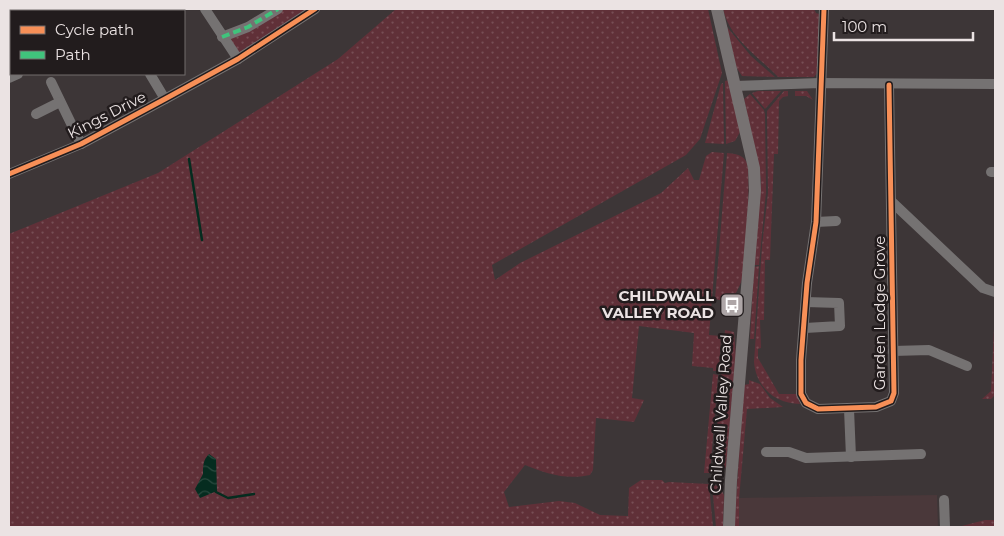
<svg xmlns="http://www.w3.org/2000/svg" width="1004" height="536" font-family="Montserrat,sans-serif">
<defs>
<pattern id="grass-dots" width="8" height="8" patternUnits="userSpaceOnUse" patternTransform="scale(1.25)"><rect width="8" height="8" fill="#603038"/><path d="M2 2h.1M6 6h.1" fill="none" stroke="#774e55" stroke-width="1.8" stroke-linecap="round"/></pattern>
<pattern id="water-waves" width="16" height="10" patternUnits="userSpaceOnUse" patternTransform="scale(1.25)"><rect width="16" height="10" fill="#052c1f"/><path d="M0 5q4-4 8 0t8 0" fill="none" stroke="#2a4a3f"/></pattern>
</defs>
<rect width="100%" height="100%" fill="#3d3637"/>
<!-- built -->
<path fill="#4a383a" d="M937 495 938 527H739V498Z"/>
<!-- grass -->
<g fill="url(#grass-dots)">
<path d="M277 9H314L238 59 222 37Z"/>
<path d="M396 9H708L722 73 700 139 686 155 492 265 495 280 520 263 661 193 688 168 694 180H699L706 156 712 152 724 153 709 335 721 336 719 371H713V368L692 366 694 333 639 326 632 398 644 400 634 422 596 418 593 470 590 475C565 480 548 474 525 465L504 492 509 507 559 501 575 503 600 515 628 516 629 488 641 480H662L665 483 669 482 709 484 713 527H9V234L158 173 338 59Z"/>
<path d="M723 9H814L816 13 819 14 818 72 814 77H778C758 56 730 39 723 9Z"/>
<path d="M727 27 751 56 775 77 742 76 736 67Z"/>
<path d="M729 80 740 132 735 141 726 144 725 81Z"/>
<path d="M723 83 724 144 705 143 721 84Z"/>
<path d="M758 91H781L765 109 752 93Z"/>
<path d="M784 91H788V96L783 97 779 101 778 154H774L770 260H765L764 320H760L761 348 758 349V358L779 394H797L800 404C775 404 756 387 754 362L762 246 768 193 767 111Z"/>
<path d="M795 91H807L813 100 806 96H795Z"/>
<path d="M750 94 764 110 765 114 766 192 759 265H754L761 180 744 99Z"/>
<path d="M727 153C735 154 743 154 747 163 751 171 746 268 742 279 740 286 735 296 729 302L715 299Z"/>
<path d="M759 266 754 339H750L754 267Z"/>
<path d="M995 308V395L991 399H982L991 391Z"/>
<path d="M725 330 734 332 736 356 726 467 720 473 713 474Z"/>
<path d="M713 374 718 375 710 473H704Z"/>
<path d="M749 380 760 384 770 398 783 407 747 409 739 499V527H734L744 385 749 384Z"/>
<path d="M712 485 719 486 724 495 723 527H716Z"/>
<path d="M985 520H995V527H958Z"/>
</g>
<!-- water -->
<path fill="url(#water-waves)" d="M209 454 216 459 217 491 200 498 195 489 203 474C203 466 203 460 209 454Z"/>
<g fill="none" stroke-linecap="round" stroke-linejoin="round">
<!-- stream -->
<g stroke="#052c1f" stroke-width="2.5">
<path d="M189 159 202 240"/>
<path d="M216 492 228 498 254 494"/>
</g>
<!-- minor -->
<g stroke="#757272" stroke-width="10">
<path d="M205 9 238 59"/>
<path d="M824 9 816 222 807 283 801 360V394L806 403 818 409 876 407 891 401 894 393 889 85"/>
<path d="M140 11 144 9"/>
<path d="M222 37 248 27 278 9"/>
<path d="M150 74 165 99"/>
<path d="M9 78 18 74"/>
<path d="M51 82 81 144"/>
<path d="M735 86 820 83 995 84"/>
<path d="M36 114 60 102"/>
<path d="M991 172H995"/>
<path d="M9 174 81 144 165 99 238 59 315 9"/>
<path d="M892 202 983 288 995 292"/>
<path d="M816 222 836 221"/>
<path d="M805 328 840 326 839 303 806 302"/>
<path d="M893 351 929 350 967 366"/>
<path d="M849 409 851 457"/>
<path d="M766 452H789L806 458 921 454"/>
<path d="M944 500 945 527"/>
</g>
<!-- major -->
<path stroke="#777272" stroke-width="12" d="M717 9 754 168 755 191 731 480 729 527"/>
<!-- quiet -->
<path stroke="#40c37c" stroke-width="4" stroke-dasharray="8 4" stroke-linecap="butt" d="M222 37 248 27 278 9"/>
<!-- cycleway casing -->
<g stroke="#221c1d" stroke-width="8">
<g id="cycleway">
<path d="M824 9 816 222 807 283 801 360V394L806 403 818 409 876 407 891 401 894 393 889 85"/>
<path d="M9 174 81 144 165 99 238 59 315 9"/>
</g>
</g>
<!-- cycleway -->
<use href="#cycleway" stroke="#f78f57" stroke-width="5"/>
</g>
<!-- icons -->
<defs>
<g id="bus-square" transform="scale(1.25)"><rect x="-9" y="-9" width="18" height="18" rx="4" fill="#aea6a7" stroke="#221c1d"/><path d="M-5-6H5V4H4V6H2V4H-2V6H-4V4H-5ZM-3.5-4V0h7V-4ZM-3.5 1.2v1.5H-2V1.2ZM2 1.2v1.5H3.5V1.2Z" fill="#fff"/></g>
</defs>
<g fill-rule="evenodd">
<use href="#bus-square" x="732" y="305"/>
</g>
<g text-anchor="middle" stroke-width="5" stroke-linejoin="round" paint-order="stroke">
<!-- street labels -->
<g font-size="15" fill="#ebe3e3" stroke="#221c1d">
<text transform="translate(107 115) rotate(-27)" y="5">Kings Drive</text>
<text transform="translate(880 313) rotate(-90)" y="5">Garden Lodge Grove</text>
<text transform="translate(721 414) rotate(-86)" y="5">Childwall Valley Road</text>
</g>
<!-- poi labels -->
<g font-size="15" font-weight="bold" fill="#ebe3e3" stroke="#221c1d" text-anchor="end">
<text x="714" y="301">CHILDWALL<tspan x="714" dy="17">VALLEY ROAD</tspan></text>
</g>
</g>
<!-- border -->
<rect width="1004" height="536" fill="none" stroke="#ebe3e3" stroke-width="20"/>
<!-- legend -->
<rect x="10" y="10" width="175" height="65" fill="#221c1d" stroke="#726c6c"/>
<rect x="20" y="26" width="25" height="8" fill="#f78f57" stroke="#726c6c"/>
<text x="55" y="35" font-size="15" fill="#ebe3e3">Cycle path</text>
<rect x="20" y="51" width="25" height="8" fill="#40c37c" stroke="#726c6c"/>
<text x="55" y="60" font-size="15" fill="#ebe3e3">Path</text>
<!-- scale -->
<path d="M834 32v8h139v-8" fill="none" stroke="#ebe3e3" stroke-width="2.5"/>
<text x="842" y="32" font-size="15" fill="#ebe3e3" stroke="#221c1d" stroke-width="4" paint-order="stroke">100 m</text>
</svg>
